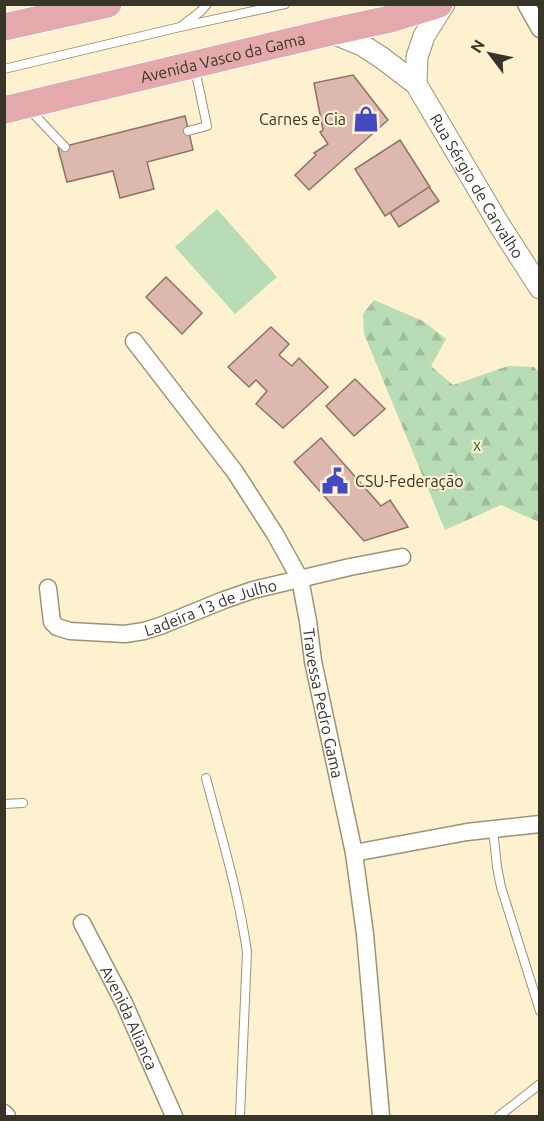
<svg xmlns="http://www.w3.org/2000/svg" width="544" height="1121" font-family="Ubuntu,sans-serif">
<defs>
<pattern id="forest-firs" width="22" height="20" patternUnits="userSpaceOnUse" patternTransform="scale(1.5)"><rect width="22" height="20" fill="#b8dcb5"/><path d="M5 1l3.5 6h-7zM16 11l3.5 6h-7z" fill="#9fbd9c"/></pattern>
</defs>
<rect width="100%" height="100%" fill="#fdf1d0"/>
<!-- grass -->
<path fill="#b8dcb5" d="M217 209 277 277 235 314 175 247Z"/>
<!-- forest -->
<path fill="url(#forest-firs)" d="M374 300 423 321 446 339 431 366 453 385 508 366 534 367 539 373V522L501 505 445 530 364 334 363 314Z"/>
<!-- building -->
<g fill="#ddb8af" stroke="#917068" stroke-width="1.5">
<path d="M353 75 388 120 309 190 295 175 316 155 314 153 328 144 320 132 323 130 314 83Z"/>
<path d="M185 116 193 150 147 162 154 189 120 198 113 171 67 182 58 148Z"/>
<path d="M400 140 430 187 385 216 355 169Z"/>
<path d="M429 187 439 201 399 227 390 213Z"/>
<path d="M166 277 202 313 182 334 146 297Z"/>
<path d="M271 327 289 344 279 355 292 366 299 358 328 387 283 428 256 404 267 391 256 380 249 387 228 367Z"/>
<path d="M355 379 385 409 354 436 326 406Z"/>
<path d="M321 438 381 506 390 500 408 527 364 541 294 462Z"/>
</g>
<g fill="none" stroke-linecap="round" stroke-linejoin="round">
<!-- service casing -->
<g stroke="#9d9274" stroke-width="10">
<g id="service">
<path d="M183 25 201 11 207 4"/>
<path d="M4 69 180 27 285 4"/>
<path d="M28 108 65 147"/>
<path d="M188 131 207 126 195 69"/>
<path d="M206 778C221 835 239 894 247 952L240 1116"/>
<path d="M4 804 23 803"/>
<path d="M493 829 497 867 501 887 540 1011"/>
<path d="M499 1116 540 1084"/>
</g>
</g>
<!-- minor casing -->
<g stroke="#9d9274" stroke-width="19">
<g id="minor">
<path d="M526 4 540 29"/>
<path id="s1" d="M134 341 235 472 275 534 300 579 308 621 313 661 354 853 365 934 381 1116"/>
<path id="s2" d="M48 588 52 622 57 627 70 631 125 634 144 631 160 626 224 600 253 590 350 567 402 557"/>
<path d="M354 853 467 832 540 824"/>
<path id="s3" d="M82 923 124 1003 174 1116"/>
<path d="M4 1113 7 1116"/>
</g>
</g>
<!-- tertiary casing -->
<g stroke="#9d9274" stroke-width="23">
<g id="tertiary">
<path id="s4" d="M330 32 362 45 382 58 416 84 500 226 540 288"/>
<path d="M416 84 417 57 424 36 444 4"/>
</g>
</g>
<!-- primary casing -->
<g stroke="#fff" stroke-width="29">
<g id="primary">
<path d="M4 27 108 4"/>
<path id="s5" d="M4 110 330 32 390 19 439 4"/>
</g>
</g>
<!-- service -->
<use href="#service" stroke="#fff" stroke-width="8"/>
<!-- minor -->
<use href="#minor" stroke="#fff" stroke-width="16"/>
<!-- tertiary -->
<use href="#tertiary" stroke="#fff" stroke-width="21"/>
<!-- primary -->
<use href="#primary" stroke="#e3a9ac" stroke-width="27"/>
</g>
<!-- icons -->
<defs>
<g id="shop-bare" transform="scale(2.07)"><path d="M-5-2.5h2.3a2.7 3.5 0 0 1 5.4 0H5L5.5 6h-11ZM-1.5-2.5h3a1.5 2.3 0 0 0-3 0Z" fill="#444abf" stroke="#fdf1d0" stroke-width="2.5" paint-order="stroke"/></g>
<g id="civic-bare" transform="scale(2.07)"><path d="M-.6-6.5H3V-4.5H.6V-3L4-1V1h2V6H-6V1h2V-1L-.6-3ZM-1.2 2.5V6h2.4V2.5Z" fill="#444abf" stroke="#fdf1d0" stroke-width="2.5" paint-order="stroke"/></g>
</defs>
<g fill-rule="evenodd">
<use href="#shop-bare" x="366" y="119"/>
<use href="#civic-bare" x="335" y="481"/>
</g>
<g text-anchor="middle" stroke-width="4.5" stroke-linejoin="round" paint-order="stroke">
<!-- street labels -->
<g font-size="16" fill="#383427" stroke="#fdf1d0">
<text dy="6" stroke="none"><textPath href="#s5" startOffset="225">Avenida Vasco da Gama</textPath></text>
<text dy="6" stroke="none"><textPath href="#s4" startOffset="220">Rua Sérgio de Carvalho</textPath></text>
<text dy="6" stroke="none"><textPath href="#s2" startOffset="200">Ladeira 13 de Julho</textPath></text>
<text dy="6" stroke="none"><textPath href="#s1" startOffset="417">Travessa Pedro Gama</textPath></text>
<text dy="6" stroke="none"><textPath href="#s3" startOffset="106">Avenida Alianca</textPath></text>
</g>
<!-- poi labels -->
<g font-size="16" fill="#383427" stroke="#fdf1d0" text-anchor="end">
<text x="346" y="125">Carnes e Cia</text>
<text x="355" y="487" text-anchor="start">CSU-Federação</text>
</g>
<!-- park labels -->
<g font-size="16" fill="#2a6629" stroke="#fdf1d0">
<text x="477" y="451">x</text>
</g>
</g>
<!-- border -->
<rect width="544" height="1121" fill="none" stroke="#383427" stroke-width="12"/>
<!-- north arrow -->
<g transform="translate(490 54) rotate(302)" stroke="#fdf1d0" stroke-width="4.5" paint-order="stroke">
<path d="M0-4.5L10 22L0 15L-10 22Z" fill="#383427"/>
<text y="-9" font-size="16" font-weight="bold" text-anchor="middle" fill="#383427">N</text>
</g>
</svg>
